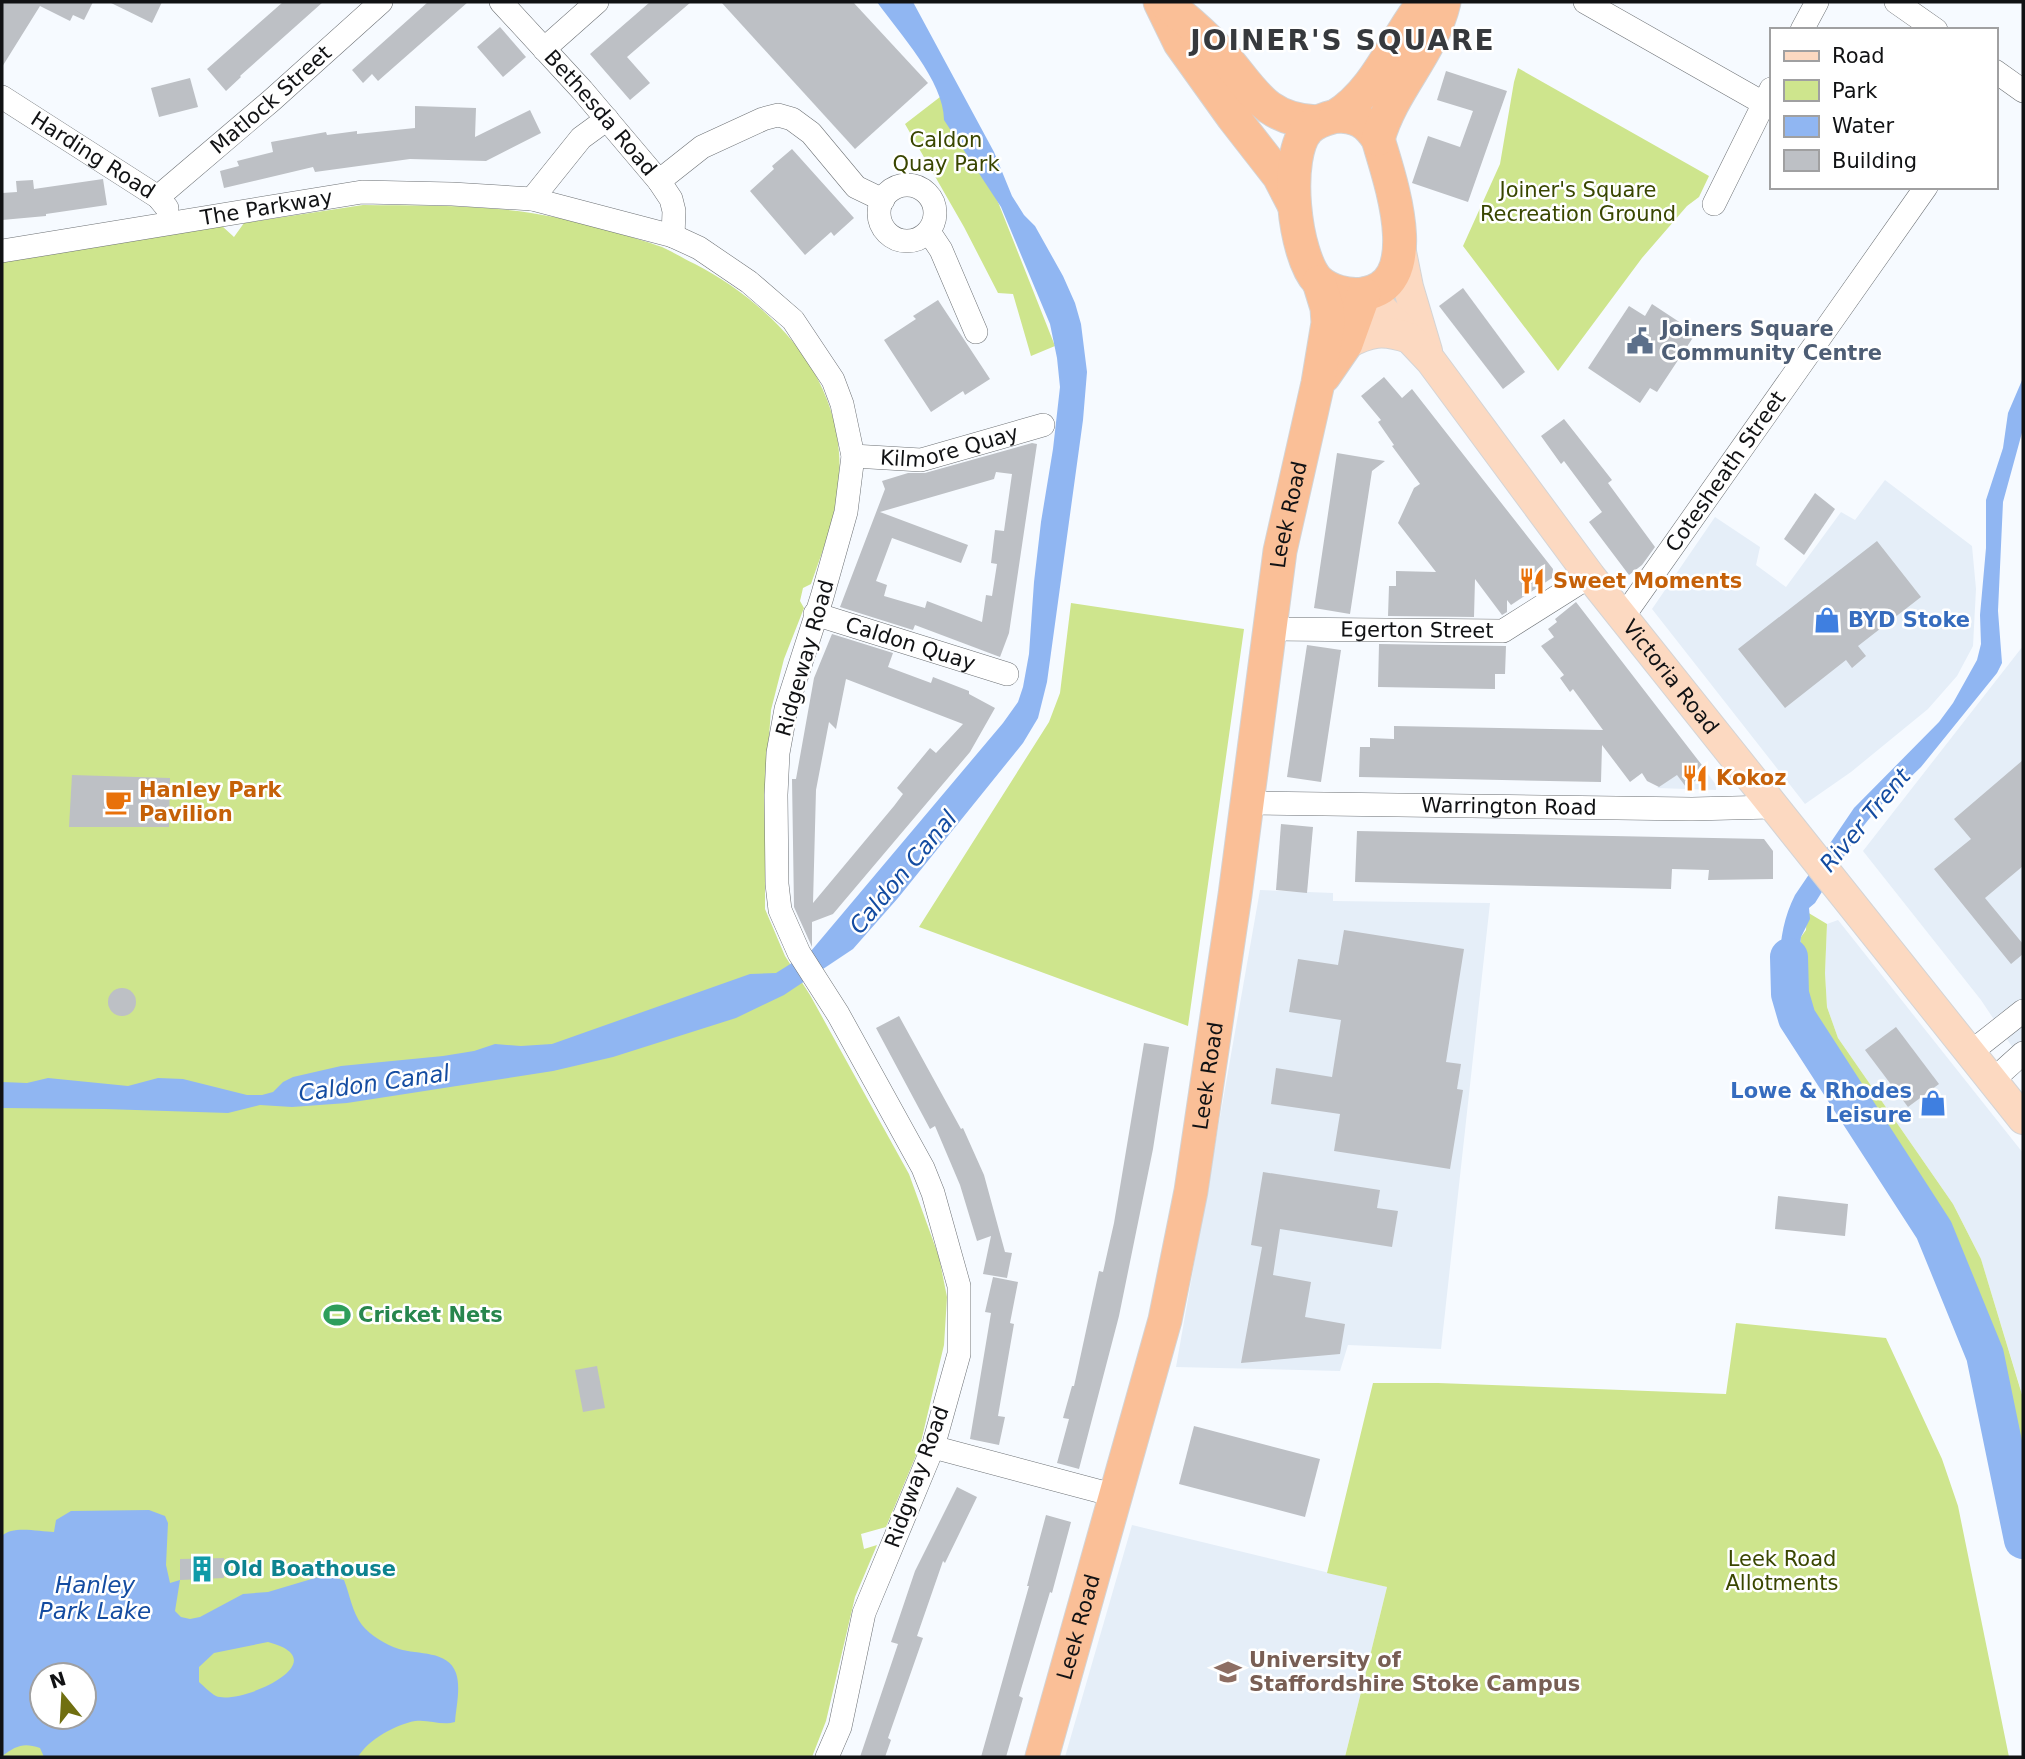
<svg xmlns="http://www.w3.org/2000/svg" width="2025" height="1759" font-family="'DejaVu Sans',sans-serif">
<rect width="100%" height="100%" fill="#f6faff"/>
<!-- built -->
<g fill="#e5eef8">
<path d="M1885 480 1972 546 1976 589 1973 646 1957 676 1928 709 1851 772 1805 804 1652 609 1715 517 1760 547 1756 565 1786 587 1841 512 1855 520Z"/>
<path d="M2023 646V1063L1981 1000 1863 851Z"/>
<path d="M1698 760 1716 785V790L1657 788Z"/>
<path d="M1260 890 1333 893V901L1490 903 1441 1349 1348 1345 1340 1371 1176 1367Z"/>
<path d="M1838 920 2023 1153V1397L1981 1259 1974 1245 1953 1204 1838 1038 1827 1007 1825 973 1827 924Z"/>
<path d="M1132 1525 1387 1587 1345 1757H1065Z"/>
</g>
<!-- green -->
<g fill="#cee58d" fill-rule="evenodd">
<path d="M1518 68 1709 176 1699 197 1687 206 1642 258 1558 371 1463 246 1500 164 1514 82Z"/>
<path d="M940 97 998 202 1055 346 1031 356 1013 294 998 293 964 227 905 124Z"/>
<path d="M363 205C426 206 492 204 554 217 586 224 631 236 662 247 673 252 684 259 695 264 777 307 847 383 839 481 836 516 823 550 811 584L803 588 800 601 804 608 784 659 771 710 765 789V909L785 956 810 995 909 1174 939 1257 947 1297 944 1345 920 1446 886 1527 861 1534 864 1549 877 1545 855 1597 826 1721 812 1757H2V260L222 226 234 237 244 223ZM42 1675H84V1717H42Z"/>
<path d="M1071 603 1244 629 1188 1026 919 927 1049 722 1060 693Z"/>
<path d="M1807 912 1827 924 1825 973 1827 1007 1838 1038 1953 1204 1981 1259 2023 1398V1485L1994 1363 1955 1252 1939 1221 1846 1084 1801 995 1798 965 1801 937 1806 930Z"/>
<path d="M1736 1323 1886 1338 1942 1459 1958 1506 2009 1757H1345L1387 1587 1327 1573 1373 1383H1438L1726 1394Z"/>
</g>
<!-- water -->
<g fill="#90b6f2" fill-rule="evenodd">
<path d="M877 2H913L994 152 1012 196 1024 215 1035 226 1063 276 1075 303 1081 324 1087 372 1083 420 1047 682 1038 718 1023 743 898 898 853 949 784 995 736 1018 613 1057 553 1071 347 1103 292 1107 260 1105 228 1113 105 1109 2 1108V1082L27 1083 48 1078 128 1086 158 1078 183 1079 247 1095H262L273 1092 283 1082 293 1077 341 1066 443 1056 474 1051 495 1044 521 1046 552 1044 750 974 776 973 811 951 1003 723 1018 702 1023 687 1029 654 1034 582 1041 522 1053 449 1060 387 1057 358 1050 324 1001 207 944 120C944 81 899 33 877 2Z"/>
<path d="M2023 378V429L2003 502 1998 611 2002 663 1997 673 1921 767 1877 809 1861 829 1815 903 1809 908 1810 919 1801 937 1798 965 1801 995 1789 1021C1777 981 1775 934 1795 895L1854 808 1939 722 1953 703 1977 660 1981 644 1980 615 1986 548V500L2003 448 2008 413Z"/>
<path d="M149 1510 165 1516 168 1523 166 1565 170 1583 180 1580 175 1611 181 1617 190 1619 200 1617 243 1594 268 1592 325 1575 344 1580C350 1595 352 1612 362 1625 370 1635 386 1645 399 1649 418 1655 448 1650 456 1673 461 1688 456 1707 455 1722 441 1726 429 1719 415 1721 395 1725 369 1739 358 1757H44L40 1748C23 1742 16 1746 2 1756V1536C13 1525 39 1532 54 1532L56 1520 71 1511ZM268 1642C341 1661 239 1706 216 1696 210 1693 204 1686 199 1682V1667L214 1653ZM42 1675H84V1717H42Z"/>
</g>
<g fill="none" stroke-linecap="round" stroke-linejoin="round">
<!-- river -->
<path stroke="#90b6f2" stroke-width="38" d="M1789 957 1790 994 1797 1018 1934 1230 1985 1355 2023 1540"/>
</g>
<!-- building -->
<g fill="#bdc0c5" fill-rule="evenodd">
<path d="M2 2H93L84 20 73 15 70 21 40 6 2 67Z"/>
<path d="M109 2H162L152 23Z"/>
<path d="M283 2H323L240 76 241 77 226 91 207 69Z"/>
<path d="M428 2H468L378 81 372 74 363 83 352 70Z"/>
<path d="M650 2H691L627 57 650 83 630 100 590 54Z"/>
<path d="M721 2H853L928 83 855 149Z"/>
<path d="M500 27 526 57 503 77 477 47Z"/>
<path d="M1446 71 1507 91 1468 202 1412 183 1428 136 1460 147 1473 111 1437 100Z"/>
<path d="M190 78 198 107 159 117 151 88Z"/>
<path d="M415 106 476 108 475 137 530 110 541 133 486 161 410 159 315 172 313 167 224 188 220 171 239 166 237 161 273 152 271 142 326 132 327 135 357 131V134L415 128Z"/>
<path d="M792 149 854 218 834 236 831 232 805 255 750 191 774 169 772 166Z"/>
<path d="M103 179 107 205 46 214V216L2 220V193L17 192 16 181 33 180 34 189Z"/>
<path d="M1463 288 1525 372 1503 389 1439 306Z"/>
<path d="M938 300 990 379 965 395 963 391 931 412 884 340 916 319 913 316Z"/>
<path d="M1652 304 1696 333 1657 392 1650 388 1640 403 1588 368 1629 306 1645 316Z"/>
<path d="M1384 377 1402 398 1412 389 1553 569 1552 578 1511 605 1507 600V612L1502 615 1475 579 1474 617 1388 616 1389 586H1396V571L1436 572 1398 523 1414 488 1420 484 1392 446 1394 445 1378 422 1381 420 1361 396Z"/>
<path d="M1564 419 1612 480 1608 483 1655 547 1642 565 1629 575 1589 522 1602 512 1564 461 1561 464 1541 436Z"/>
<path d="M1032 443 1037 444 1009 633 1000 657 915 625 913 630 840 607 885 489 882 481 908 473H925ZM996 472 1012 474 1004 531 995 530 991 563 997 564 992 596 986 595 982 622 927 601 925 608 884 596 887 585 876 581 892 538 961 563 968 545 880 512 994 479Z"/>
<path d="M1337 453 1385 461 1372 471 1350 614 1314 608Z"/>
<path d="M1815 493 1835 509 1804 555 1784 539Z"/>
<path d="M1877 541 1921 597 1858 646 1866 656 1852 668 1846 660 1785 708 1738 649Z"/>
<path d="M1576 602 1708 773 1686 787 1677 775 1659 787 1647 781 1642 773 1630 782 1602 745 1601 782 1359 777 1360 747H1370V738L1394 739V726L1603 730 1573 689 1570 692 1560 678 1564 675 1541 646 1554 637 1548 629 1557 622 1555 619Z"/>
<path d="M832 634 893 653 888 667 931 683 933 677 969 691V694L995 708 970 752 833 914 812 922V947L794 907 792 779H796L814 678ZM846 679 963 724 936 753 930 748 897 788 903 794 894 806 813 903 816 790 829 722 836 729Z"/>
<path d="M1379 644 1506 646 1505 674H1495V689L1378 687Z"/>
<path d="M1307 645 1341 650 1321 782 1287 777Z"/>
<path d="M2023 760V866L1985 898 2023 944V954L2011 964 1934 869 1971 839 1954 819Z"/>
<path d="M72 775 170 778 169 827H69Z"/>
<path d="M1281 824 1313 827 1307 893 1276 890Z"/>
<path d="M1357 831 1764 839 1773 851V879L1708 880 1709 870 1672 869 1671 889 1355 882Z"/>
<path d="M1344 930 1464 949 1446 1062 1461 1064 1457 1089 1463 1090 1450 1169 1334 1151 1340 1114 1271 1104 1276 1068 1332 1077 1341 1020 1289 1012 1298 959 1338 965Z"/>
<circle cx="122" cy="1002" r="14"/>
<path d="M899 1016 961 1129 963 1128 984 1175 1005 1252 1012 1253 1007 1278 983 1274 991 1236 977 1241 960 1185 935 1126 930 1129 876 1028Z"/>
<path d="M1896 1027 1939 1084 1908 1107 1865 1050Z"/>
<path d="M1144 1043 1169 1047 1165 1072 1153 1149 1119 1316 1079 1469 1057 1463 1069 1419 1063 1418 1072 1386H1074L1099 1271 1103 1272 1114 1223Z"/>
<path d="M1263 1172 1380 1190 1377 1208 1398 1211 1392 1247 1280 1229 1273 1275 1311 1282 1305 1317 1345 1324 1340 1354 1241 1363 1262 1247 1251 1245Z"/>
<path d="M1778 1196 1848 1204 1845 1236 1775 1229Z"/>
<path d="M993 1277 1018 1282 1010 1323 1014 1324 998 1416 1005 1417 999 1445 970 1439 991 1313 985 1312Z"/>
<path d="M597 1366 605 1408 583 1412 575 1370Z"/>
<path d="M1194 1426 1320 1459 1305 1517 1179 1484Z"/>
<path d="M957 1487 977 1497 945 1563 943 1561 917 1636 923 1638 888 1738 891 1740 885 1757H860L898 1644 891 1642 915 1571Z"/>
<path d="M1046 1515 1071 1522 1052 1593 1050 1592 1019 1696 1023 1698 1006 1757H981L1029 1586H1027Z"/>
<path d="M224 1558V1578L180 1580V1559Z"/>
</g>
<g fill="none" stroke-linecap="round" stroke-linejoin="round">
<!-- minor casing -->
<g stroke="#6d7175" stroke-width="24">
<g id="minor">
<path id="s1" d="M501 2 582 90 659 181 671 199 674 211 673 236"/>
<path d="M1585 2 1763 103"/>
<path d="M1896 2 1936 30"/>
<path d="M1802 30 1817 2"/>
<path d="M544 49 597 2"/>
<path d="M1995 71 2023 91"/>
<path id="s2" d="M2 97 158 197 167 208"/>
<path d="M659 181 702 147 763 119 778 115 792 119 811 133 856 187 883 200"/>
<circle cx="907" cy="213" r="28"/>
<path id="s3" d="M158 197 272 100 381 2"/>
<path d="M532 199 581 138 607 119"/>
<path d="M1714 204 1771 89"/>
<path d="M929 232 941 250 976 332"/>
<path id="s4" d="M2 251 362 192 452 194 532 199 673 236 699 248 749 282 793 320 833 380 842 404 853 456 846 512 822 597 786 709 778 753 776 795 777 884 780 910 799 953 838 1014 923 1168 933 1193 959 1286V1354L933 1447 864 1613 840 1727 827 1757"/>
<path id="s5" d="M853 456 921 460 1043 425"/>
<path id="s6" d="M815 614 1007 674"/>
<path id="s7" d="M1623 617 1926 187"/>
<path id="s8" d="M1268 629 1503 631 1590 576"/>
<path id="s9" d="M1247 803 1692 809 1772 807"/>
<path d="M1971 1052 2023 1011"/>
<path d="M1993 1080 2023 1053"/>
<path d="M933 1447 1117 1496"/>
</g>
</g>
<!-- major casing -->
<g stroke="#d4d4d5" stroke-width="32">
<g id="major">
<path d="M1401 252 1408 287 1427 351"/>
<path id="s10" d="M1367 293 1431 361 1590 576 2023 1119"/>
<path d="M1346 344C1370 331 1383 329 1409 338"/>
</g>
</g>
<!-- highway casing -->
<g stroke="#d4d4d5" stroke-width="35">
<g id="highway">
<path d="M1160 2 1180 43 1233 117 1279 176 1294 205"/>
<path d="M1167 4C1186 19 1203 34 1220 52 1252 87 1262 120 1317 122"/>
<path d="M1336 116C1357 116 1367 122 1378 139 1389 177 1428 285 1363 294 1348 296 1329 291 1318 281 1294 256 1283 155 1308 129 1316 121 1326 119 1336 116Z"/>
<path d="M1336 116C1377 91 1395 38 1424 2"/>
<path d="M1378 139C1392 89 1432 53 1444 2"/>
<path d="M1324 376 1346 344 1364 294"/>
<path id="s11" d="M1042 1757 1165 1320 1191 1191 1235 895 1280 551 1318 383 1328 323 1327 308 1319 282"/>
</g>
</g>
<!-- minor -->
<use href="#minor" stroke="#fff" stroke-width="23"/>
<!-- major -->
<use href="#major" stroke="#fcd9c1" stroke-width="30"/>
<!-- highway -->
<use href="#highway" stroke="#fabf97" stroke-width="33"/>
</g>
<!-- icons -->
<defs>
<g id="civic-bare" transform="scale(2.1)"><path d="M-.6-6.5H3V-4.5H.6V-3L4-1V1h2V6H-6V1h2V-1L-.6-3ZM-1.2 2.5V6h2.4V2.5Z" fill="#5c6f8a" stroke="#fff" stroke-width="2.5" paint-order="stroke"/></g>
<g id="restaurant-bare" transform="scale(2.1)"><path d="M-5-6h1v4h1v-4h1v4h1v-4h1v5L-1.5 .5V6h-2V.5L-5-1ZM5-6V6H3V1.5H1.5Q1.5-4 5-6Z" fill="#e8710a" stroke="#fff" stroke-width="2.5" paint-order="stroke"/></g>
<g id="shop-bare" transform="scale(2.1)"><path d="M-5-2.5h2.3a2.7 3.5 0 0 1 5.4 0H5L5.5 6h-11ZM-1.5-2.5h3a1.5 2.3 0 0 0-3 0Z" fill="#3f7fe0" stroke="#fff" stroke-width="2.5" paint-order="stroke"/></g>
<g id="cafe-bare" transform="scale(2.1)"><path d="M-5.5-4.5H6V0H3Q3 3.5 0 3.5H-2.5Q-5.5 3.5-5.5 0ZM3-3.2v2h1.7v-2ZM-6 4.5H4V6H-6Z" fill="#e8710a" stroke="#fff" stroke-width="2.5" paint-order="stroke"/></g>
<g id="stadium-bare" transform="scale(2.1)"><path d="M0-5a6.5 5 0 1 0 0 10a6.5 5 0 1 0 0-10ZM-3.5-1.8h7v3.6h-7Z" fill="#2e9e5b" stroke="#fff" stroke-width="2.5" paint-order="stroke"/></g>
<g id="building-bare" transform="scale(2.1)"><path d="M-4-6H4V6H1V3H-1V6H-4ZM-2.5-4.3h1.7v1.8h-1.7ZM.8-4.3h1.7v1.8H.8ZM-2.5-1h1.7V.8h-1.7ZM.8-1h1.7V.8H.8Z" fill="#0f9aa8" stroke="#fff" stroke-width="2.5" paint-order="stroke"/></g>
<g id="university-bare" transform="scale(2.1)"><path d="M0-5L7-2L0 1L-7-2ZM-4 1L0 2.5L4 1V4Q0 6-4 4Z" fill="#8d6e63" stroke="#fff" stroke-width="2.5" paint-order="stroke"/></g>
</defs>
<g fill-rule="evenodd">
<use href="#civic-bare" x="1640" y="341"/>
<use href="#restaurant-bare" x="1532" y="581"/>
<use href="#shop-bare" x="1827" y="620"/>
<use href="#restaurant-bare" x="1695" y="778"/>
<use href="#cafe-bare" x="118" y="802"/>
<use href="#shop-bare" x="1933" y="1103"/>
<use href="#stadium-bare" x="337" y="1315"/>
<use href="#building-bare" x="202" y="1569"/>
<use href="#university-bare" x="1228" y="1672"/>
</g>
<g text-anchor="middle" stroke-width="5" stroke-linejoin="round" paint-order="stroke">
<!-- street labels -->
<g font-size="21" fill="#111214" stroke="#fff">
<text dy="7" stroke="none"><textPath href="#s3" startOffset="149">Matlock Street</textPath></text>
<text dy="7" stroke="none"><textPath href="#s1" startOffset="149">Bethesda Road</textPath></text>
<text dy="7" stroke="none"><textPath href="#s2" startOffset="108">Harding Road</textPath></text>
<text dy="7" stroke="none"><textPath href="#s4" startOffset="268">The Parkway</textPath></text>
<text dy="7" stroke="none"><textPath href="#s5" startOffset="98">Kilmore Quay</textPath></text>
<text dy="7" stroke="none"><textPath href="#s7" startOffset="178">Cotesheath Street</textPath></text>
<text dy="7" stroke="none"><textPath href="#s11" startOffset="1269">Leek Road</textPath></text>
<text dy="7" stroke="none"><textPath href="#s8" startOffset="149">Egerton Street</textPath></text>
<text dy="7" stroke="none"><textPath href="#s6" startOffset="100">Caldon Quay</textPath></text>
<text transform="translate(805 658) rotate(-74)" y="7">Ridgeway Road</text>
<text dy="7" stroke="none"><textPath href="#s10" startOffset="490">Victoria Road</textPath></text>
<text dy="7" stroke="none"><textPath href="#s9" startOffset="262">Warrington Road</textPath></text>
<text dy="7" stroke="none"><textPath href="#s11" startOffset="702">Leek Road</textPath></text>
<text transform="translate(917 1477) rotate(-70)" y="7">Ridgway Road</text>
<text dy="7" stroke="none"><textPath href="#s11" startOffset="135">Leek Road</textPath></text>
</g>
<!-- park labels -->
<g font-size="21" fill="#394600" stroke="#fff">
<text x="946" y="147">Caldon<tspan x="946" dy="24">Quay Park</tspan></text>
<text x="1578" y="197">Joiner's Square<tspan x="1578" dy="24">Recreation Ground</tspan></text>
<text x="1782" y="1566">Leek Road<tspan x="1782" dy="24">Allotments</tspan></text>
</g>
<!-- service labels -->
<g font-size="21" font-weight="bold" fill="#4e5e75" stroke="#fff" text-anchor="start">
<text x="1661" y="336">Joiners Square<tspan x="1661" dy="24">Community Centre</tspan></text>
</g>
<!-- food labels -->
<g font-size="21" font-weight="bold" fill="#c56008" stroke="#fff" text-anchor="start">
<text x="1553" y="588">Sweet Moments</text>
<text x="1716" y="785">Kokoz</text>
<text x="139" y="797">Hanley Park<tspan x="139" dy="24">Pavilion</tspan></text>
</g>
<!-- shop labels -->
<g font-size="21" font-weight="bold" fill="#366cbe" stroke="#fff" text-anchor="start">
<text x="1848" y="627">BYD Stoke</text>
<text x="1912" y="1098" text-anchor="end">Lowe &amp; Rhodes<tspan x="1912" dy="24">Leisure</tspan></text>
</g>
<!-- leisure labels -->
<g font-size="21" font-weight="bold" fill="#27864d" stroke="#fff" text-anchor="start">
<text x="358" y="1322">Cricket Nets</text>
</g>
<!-- culture labels -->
<g font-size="21" font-weight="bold" fill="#0d838f" stroke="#fff" text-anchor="start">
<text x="223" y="1576">Old Boathouse</text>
</g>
<!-- education labels -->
<g font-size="21" font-weight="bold" fill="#785e54" stroke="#fff" text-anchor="start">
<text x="1249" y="1667">University of<tspan x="1249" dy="24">Staffordshire Stoke Campus</tspan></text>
</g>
<!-- water labels -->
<g font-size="23" font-style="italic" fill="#144ca1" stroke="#fff">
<text transform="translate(1865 820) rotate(-50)" y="8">River Trent</text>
<text transform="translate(903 872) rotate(-50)" y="8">Caldon Canal</text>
<text transform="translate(374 1083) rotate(-8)" y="8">Caldon Canal</text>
<text x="95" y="1593">Hanley<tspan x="95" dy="26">Park Lake</tspan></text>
</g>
<!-- district labels -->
<g font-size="28" font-weight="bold" letter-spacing="2" fill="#36393d" stroke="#fff">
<text x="1343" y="50">JOINER'S SQUARE</text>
</g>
</g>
<!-- border -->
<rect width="2025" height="1759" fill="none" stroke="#111214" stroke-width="7"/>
<!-- legend -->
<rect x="1770" y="28" width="228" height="161" fill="#ffffff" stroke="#a0a0a1" stroke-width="2"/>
<rect x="1784" y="51" width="35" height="10" fill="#fcd9c1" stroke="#a0a0a1" stroke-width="2"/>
<text x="1832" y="63" font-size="21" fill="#111214">Road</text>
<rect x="1784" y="80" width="35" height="21" fill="#cee58d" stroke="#a0a0a1" stroke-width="2"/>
<text x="1832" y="98" font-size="21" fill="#111214">Park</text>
<rect x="1784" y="116" width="35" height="21" fill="#90b6f2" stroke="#a0a0a1" stroke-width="2"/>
<text x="1832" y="133" font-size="21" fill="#111214">Water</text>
<rect x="1784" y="150" width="35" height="21" fill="#bdc0c5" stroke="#a0a0a1" stroke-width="2"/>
<text x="1832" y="168" font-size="21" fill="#111214">Building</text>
<!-- north arrow -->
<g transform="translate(63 1696) rotate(342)"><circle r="33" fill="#ffffff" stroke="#a0a0a1" stroke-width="2"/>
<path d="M0-5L12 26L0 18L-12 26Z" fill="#706f10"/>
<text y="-10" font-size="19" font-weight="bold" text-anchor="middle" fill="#111214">N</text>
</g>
</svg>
